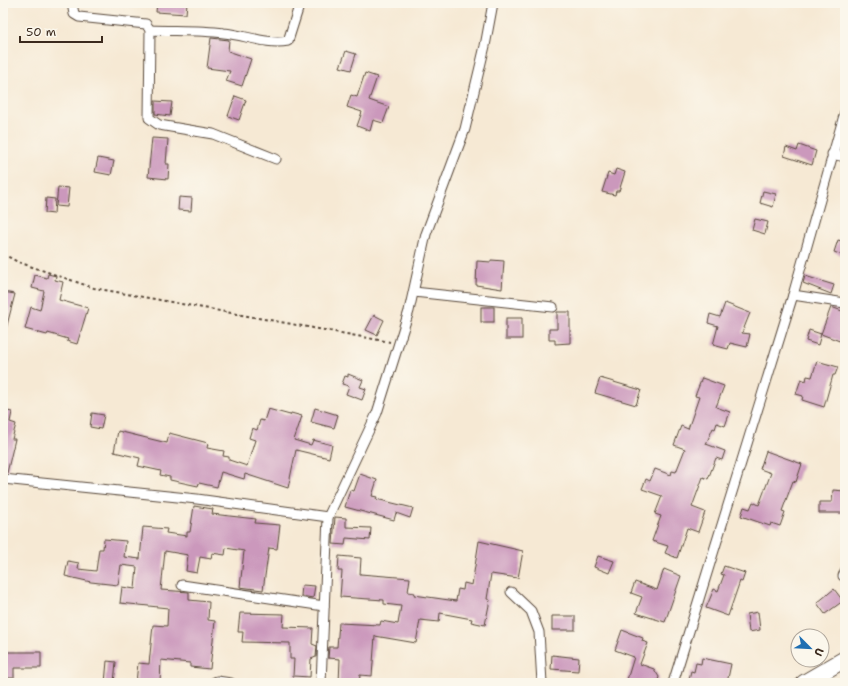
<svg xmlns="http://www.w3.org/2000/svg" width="848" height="686" font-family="'Shantell Sans',sans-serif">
<rect width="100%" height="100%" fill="#fbf7ec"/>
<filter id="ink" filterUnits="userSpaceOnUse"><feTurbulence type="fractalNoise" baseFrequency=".025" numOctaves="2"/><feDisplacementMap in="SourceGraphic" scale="8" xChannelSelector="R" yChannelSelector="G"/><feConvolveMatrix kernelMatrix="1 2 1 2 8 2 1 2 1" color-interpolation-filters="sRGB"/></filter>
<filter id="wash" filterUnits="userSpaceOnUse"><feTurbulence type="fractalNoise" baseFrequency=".012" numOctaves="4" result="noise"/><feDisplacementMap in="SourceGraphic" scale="16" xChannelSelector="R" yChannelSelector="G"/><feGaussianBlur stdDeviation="0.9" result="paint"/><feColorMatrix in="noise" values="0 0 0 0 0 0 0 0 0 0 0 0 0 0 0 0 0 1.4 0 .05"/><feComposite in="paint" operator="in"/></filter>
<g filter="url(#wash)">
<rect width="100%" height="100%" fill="#f6e9d4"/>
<g id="blocks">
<!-- building -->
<g fill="#cb98bc">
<path d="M157 3H187L186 14 156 12Z"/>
<path d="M211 38 229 40 228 51 251 59 242 86 226 81 230 71 207 68Z"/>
<path d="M346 51 356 54 351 70 340 67Z"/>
<path d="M365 73 377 77 369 100 389 107 383 123 373 120 370 131 357 126 362 112 347 107 351 95 357 97Z"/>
<path d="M235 96 246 100 239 120 228 116Z"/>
<path d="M155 101 172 102 170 116 155 114Z"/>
<path d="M152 138 168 139 166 164H169L168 179 148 177Z"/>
<path d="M799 145 816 151 812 165 784 156 786 147 797 151Z"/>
<path d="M98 158 114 161 111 175 95 172Z"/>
<path d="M616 169 625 172 619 191H616L615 195 602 192 608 173 614 175Z"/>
<path d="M58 187 69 188 67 207 56 206Z"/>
<path d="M763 191 776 194 773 207 760 203Z"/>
<path d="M179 197 192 198 191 211 178 210Z"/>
<path d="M46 198 55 199 54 214 45 213Z"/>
<path d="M755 219 768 222 765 234 752 230Z"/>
<path d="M838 240 845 242V256L834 252Z"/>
<path d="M491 260 504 261 502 289 476 285 477 261 491 262Z"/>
<path d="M48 274 56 276 55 280 63 282 59 300 88 308 77 344 67 341 68 339 48 333 47 335 25 329 31 307 40 310 44 291 32 288 35 275 47 278Z"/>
<path d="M805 276 834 285 831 294 803 283Z"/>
<path d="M3 292 15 294 6 329 3 328Z"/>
<path d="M725 303 750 313 742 333 750 334 747 347 730 343 728 349 713 345 718 326 708 323 710 314 720 317Z"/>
<rect x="481" y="307" width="13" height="15"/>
<path d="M831 307 845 312V343L821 334Z"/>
<path d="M557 312H570V343L555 344V340H549V329H557Z"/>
<path d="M374 315 384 320 377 335 366 330Z"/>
<rect x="506" y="318" width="16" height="21"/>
<path d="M809 330 821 334 818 345 806 341Z"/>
<path d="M817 361 838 367 835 375H833L824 407 802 400 803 396 796 394 801 379 806 381 807 376 812 377Z"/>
<path d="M348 374 363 380 360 387 366 389 362 400 346 394 349 386 342 384 345 376 348 377Z"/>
<path d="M600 378 641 390 636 405 595 393Z"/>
<path d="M702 378 724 386 716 407 730 412 725 426 717 423 715 429 713 428 706 444 725 451 722 460 716 458 708 479 703 477 692 507 705 512 698 532 687 528 677 558 665 553 668 546 652 541 661 516 655 514 662 496 642 489 646 479 650 481 655 469 671 475 672 471 676 472 685 449 674 445 681 426 688 429 699 397 695 396Z"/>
<path d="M315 408 338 415 334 428 311 422Z"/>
<path d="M268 409 290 415 291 413 302 416 294 440 311 445 313 440 332 445 329 458 296 450 288 488 245 474 244 479 221 472 217 487 199 483 198 486 170 480V477L160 475 161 471 138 466 140 458 114 452 118 431 167 443 169 433 208 443 207 448 224 451 223 456 229 457V460L247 466 255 440 249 438 252 428 257 430 260 420 264 421Z"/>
<path d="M3 410 12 412 10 422 16 424 12 439H15L7 473H3Z"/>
<path d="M92 413 104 415 101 429 90 427Z"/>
<path d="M766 451 802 464 796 482 793 481 782 511 785 512 780 526 771 523 770 526 741 516 744 507 750 509 753 502 759 505 771 473 760 469Z"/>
<path d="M360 474 377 480 372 496 377 497 376 499 413 508 410 518 396 513 394 520 345 507 350 490 354 491Z"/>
<path d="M833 490 845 491V513H819V502H832Z"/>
<path d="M194 506 213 509 212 514 256 519 255 523 280 525 277 549 269 548 263 590 240 587 244 551 226 548 225 555 212 553 211 559 200 557 197 573 186 571 188 555 165 551 161 590 189 592V600L209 602 208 620 215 621 210 669 190 667V663L161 660 160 683H136L138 663 149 664 153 625 167 626 168 608 120 603 122 587 135 589 137 567 121 565 118 585 91 582 65 576 68 561 79 563 78 569 96 571 99 549H103L104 539 126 541 124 557 140 559 143 527 167 529 166 533 187 536V532H190Z"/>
<path d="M335 517 346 518V527L371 528 370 540 346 538 345 545 333 544Z"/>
<path d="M479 541 523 551 518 578 491 574 487 599 490 600 485 625 471 622 472 619 440 613 439 622 420 620 416 643 375 636 372 676 360 675 359 683H339L340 659 328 658 329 647H337L339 623 380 625 381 621 398 624 401 606 384 604V600L340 597 342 571H338L339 556 361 558 360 574 410 578 408 592 415 593 414 595 456 601 458 589 463 590 464 583 472 585Z"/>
<path d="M598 556 614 561 609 573 594 567Z"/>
<path d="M724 566 745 573 742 582 740 581 728 616 706 608 714 589 718 591 724 575 721 574Z"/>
<path d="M664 569 681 576 665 622 636 613 642 597 631 593 635 582 657 590Z"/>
<path d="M302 585 315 586 313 598 301 596Z"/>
<path d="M834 589 843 601 825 614 817 603Z"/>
<path d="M758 612 760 630 749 632 747 614Z"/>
<path d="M240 613 284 614 283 627 313 628 312 644 317 646 316 657 311 659 310 677 293 676 294 659H290V643L242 642 243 632H238Z"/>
<rect x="552" y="616" width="23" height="14"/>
<path d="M622 630 643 638 642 641 648 643 640 664 654 669 659 677 657 683H626L634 657 615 650Z"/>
<path d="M3 652H41V668H14V678H5Z"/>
<path d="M552 655 579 658 578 671 551 669Z"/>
<path d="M702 658 731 664 727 683H688L691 671 694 672 696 663 701 664Z"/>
<path d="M107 661 116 662 114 683H105Z"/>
</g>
</g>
</g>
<g filter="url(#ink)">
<use href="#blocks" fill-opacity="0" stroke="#574739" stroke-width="1"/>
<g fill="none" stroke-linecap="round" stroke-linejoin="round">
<!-- street casing -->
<g stroke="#574739" stroke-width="11">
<g id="street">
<path d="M72 3 74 14 79 17 146 24 150 30 149 118 159 125 213 134 276 159"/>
<path d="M150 30C175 31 200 30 224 33 245 35 267 45 288 41L300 3"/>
<path d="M832 154 845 157"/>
<path d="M414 292 553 307"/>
<path d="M793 295 845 303"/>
<path d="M3 479 197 499 328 517 321 683"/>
<path d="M328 517 377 413 409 311 426 234 465 129 485 46 493 3"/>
<path d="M843 576 845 571"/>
<path d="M182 585 324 606"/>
<path d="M511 592 531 611 539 632 542 683"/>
<path d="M213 683 217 681 231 683"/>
<path d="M673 683 793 295 845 112"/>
</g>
</g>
<!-- highway casing -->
<g stroke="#574739" stroke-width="18">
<path id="highway" d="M804 683 845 659"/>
</g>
<!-- path -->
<path stroke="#574739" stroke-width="2" stroke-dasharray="3 3" stroke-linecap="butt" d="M3 254 18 262 94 288 390 342"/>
<!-- street -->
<use href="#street" stroke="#fff" stroke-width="9"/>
<!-- highway -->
<use href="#highway" stroke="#fff" stroke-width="16"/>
</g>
</g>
<!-- margin -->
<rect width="848" height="686" fill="none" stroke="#fbf7ec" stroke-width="16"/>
<!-- north arrow -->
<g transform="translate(810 648) rotate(114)"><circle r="19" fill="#fbf7ec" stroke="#aea59a"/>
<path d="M0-3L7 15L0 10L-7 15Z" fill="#1f6fb2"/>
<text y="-6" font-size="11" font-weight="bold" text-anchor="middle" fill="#3b2a1e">U</text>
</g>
<!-- scale -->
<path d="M20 36v6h82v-6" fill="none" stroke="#3b2a1e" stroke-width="2"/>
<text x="26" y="36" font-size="12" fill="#3b2a1e" stroke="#fbf7ec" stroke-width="3" paint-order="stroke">50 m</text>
</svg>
